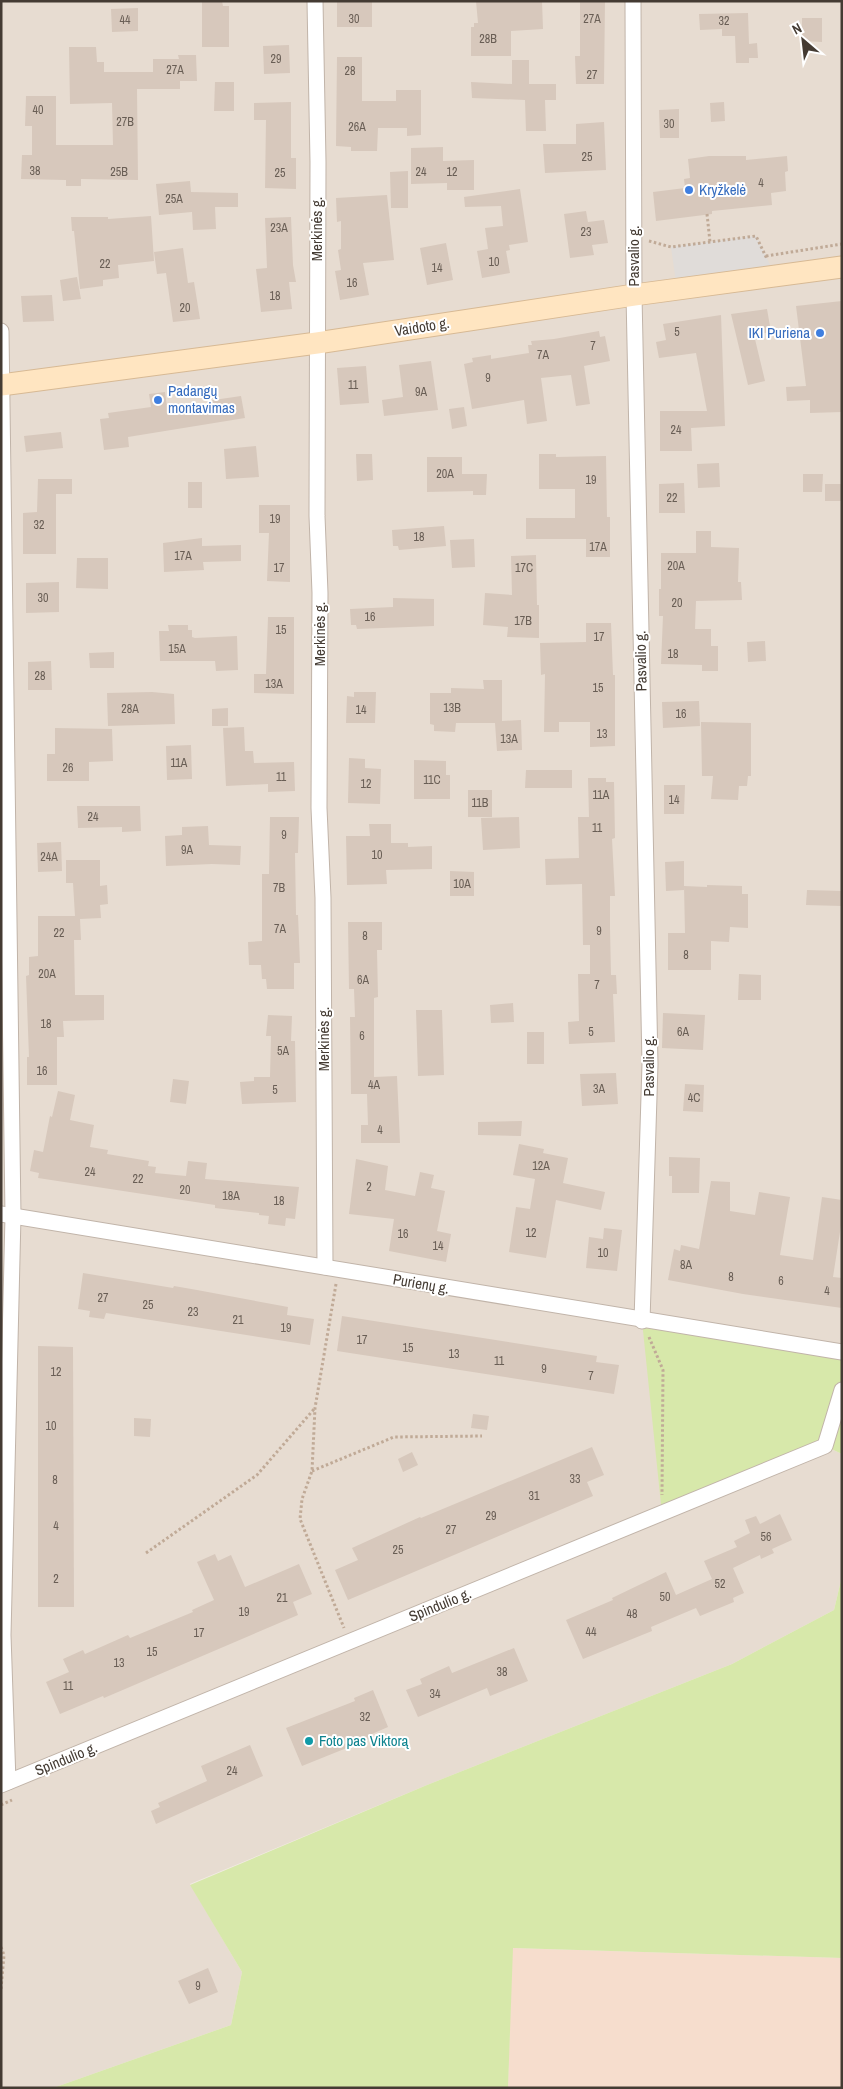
<svg xmlns="http://www.w3.org/2000/svg" width="843" height="2089" font-family="'Archivo Narrow',sans-serif">
<rect width="100%" height="100%" fill="#f2ebe4"/>
<!-- residential -->
<path fill="#e7dcd1" d="M1 1H842V1353L825 1446 842 1454V1576L834 1610 732 1664 427 1785 190 1884 242 1972 231 2025 53 2088H1Z"/>
<!-- commercial -->
<path fill="#f6ddcd" d="M512 1948 842 1958V2088H508Z"/>
<!-- green -->
<g fill="#d7e8aa">
<path d="M642 1321 842 1353V1454L825 1446 662 1514Z"/>
<path d="M842 1576V1958L513 1948 508 2088H53L231 2025 242 1972 190 1885 427 1785 732 1664 834 1610Z"/>
</g>
<!-- parking -->
<path fill="#e0dcd9" d="M756 236 775 275 677 289 671 247Z"/>
<!-- building -->
<g fill="#d7c8bc">
<path d="M202 1H222L223 6H229V47H202Z"/>
<rect x="337" y="1" width="35" height="26"/>
<path d="M476 1H542L543 29 511 31V56H471V27H474V23H478Z"/>
<path d="M580 1H605L604 84H576L575 56H580Z"/>
<path d="M138 8V31L112 32 111 9Z"/>
<path d="M748 13 749 44 757 43 758 58H749V63H736L735 36H722V29L700 30 699 14Z"/>
<path d="M802 18H822V42L802 41Z"/>
<path d="M289 45 290 73 264 74 263 46Z"/>
<path d="M69 47H96L97 62H104V72H153V59H179L178 55H196L197 81H180V89H137L138 180 81 179V186H66V180L21 179 22 155H32V126H25L26 96H56V145H113L112 103 70 104Z"/>
<path d="M337 57H362V101H396V90H421V135L407 136V128H378L377 151H351V147L336 146Z"/>
<path d="M512 60H529V84H556V100H545L546 131H526L525 100 472 98 471 82 512 84Z"/>
<path d="M215 82H234V111H214Z"/>
<path d="M291 102V158H296V189L265 188 266 120H254V103Z"/>
<path d="M724 102 725 121 711 122 710 103Z"/>
<path d="M679 109V138H660L659 110Z"/>
<path d="M604 122 606 170 545 173 543 144H576V124Z"/>
<path d="M443 147V161L474 160V190H447V183L411 184V148Z"/>
<path d="M709 156H746V160L787 156 788 171 785 172 786 191 771 193 772 205 712 211V214L656 221 653 192 685 188 684 179 690 178 688 159Z"/>
<path d="M408 171V208H391L390 172Z"/>
<path d="M190 181 191 192 238 193V207H215L216 229 193 230 192 212 159 215 156 184Z"/>
<path d="M520 189 528 242 509 245 510 250 506 251 510 273 482 278 477 251 488 249 485 228 503 226 501 206 465 207 464 197Z"/>
<path d="M387 195 394 260 363 263 369 295 340 300 335 271 341 270 338 250 341 249V221L337 222 336 198Z"/>
<path d="M586 211 588 222 604 220 608 243 592 245 594 255 570 258 564 214Z"/>
<path d="M151 216 154 261 118 265 119 278 103 280V286L80 289 74 231H72L71 217H108V219Z"/>
<path d="M291 217 293 265 296 282H289L292 309 261 312 256 269 267 268 265 218Z"/>
<path d="M446 243 453 280 427 285 420 248Z"/>
<path d="M183 248 188 283 194 282 200 319 173 322 166 273 157 274 154 252Z"/>
<path d="M77 277 81 299 63 301 60 280Z"/>
<path d="M52 295 54 321 23 322 21 296Z"/>
<path d="M842 301V412L810 413V400L787 401 786 387 806 386 796 306Z"/>
<path d="M767 309 771 332 754 335 765 381 748 385 731 314Z"/>
<path d="M721 315 725 426 691 428 692 451H660V411H707L696 353 659 358 656 342 666 340 663 324Z"/>
<path d="M599 331 600 337 605 336 610 361 584 366 590 404 576 406 571 375 541 378 547 421 527 424 524 400 472 409 464 364 473 362 472 358 491 355V359L529 353 528 345H532L531 341 554 339Z"/>
<path d="M431 361 438 410 384 416 382 400 403 397 399 365Z"/>
<path d="M366 366 369 403 340 405 337 368Z"/>
<path d="M165 392 167 407 179 405V409L208 405 207 401 241 396 245 418 128 437 129 447 104 450 100 419 109 418 108 413 151 407 149 394Z"/>
<path d="M464 407 467 426 452 429 449 409Z"/>
<path d="M61 432 63 448 26 452 24 436Z"/>
<path d="M256 446 259 477 226 479 224 449Z"/>
<path d="M356 454H372L373 480 357 481Z"/>
<path d="M539 454H556V457L606 456 607 517H610V557H586V539H526V518H575V489H539Z"/>
<path d="M427 457H462V474H487L486 495H473V491L427 492Z"/>
<path d="M719 463 720 487 698 488 697 464Z"/>
<path d="M803 474H823L822 492H803Z"/>
<path d="M38 479H72V494H56V554H23V513L37 512Z"/>
<rect x="188" y="482" width="14" height="26"/>
<path d="M684 483 685 513H659V484Z"/>
<rect x="825" y="484" width="17" height="17"/>
<path d="M259 505H290V582L267 581 269 533H259Z"/>
<path d="M444 526 446 546 399 550 398 546H393L392 530Z"/>
<path d="M696 531H711V547L739 548 738 582H741L742 600 696 601 695 629H711V646H718V671H702V665L661 664 663 616H659V589H661V553H696Z"/>
<path d="M202 538V546L241 545V561L203 562 204 570 164 572 163 543Z"/>
<path d="M474 539 475 567 452 568 450 540Z"/>
<path d="M536 555 537 605H539V638L507 637 508 627 483 625 485 593 512 595 511 556Z"/>
<path d="M77 558H108V589L76 588Z"/>
<path d="M59 582V612L26 613V583Z"/>
<path d="M393 598 434 599V626L357 629 356 625H351L350 609 393 607Z"/>
<path d="M268 617H294V694L254 693V674H266Z"/>
<path d="M586 623H611L613 675H615V746L590 747V722H559V732H544L545 674 541 675 540 643 586 642Z"/>
<path d="M168 625H188V630H192V637L195 638 237 636 238 670 216 671 215 661H160L159 631H169Z"/>
<path d="M765 641 766 661 748 662 747 642Z"/>
<path d="M114 652V668H90L89 653Z"/>
<path d="M51 661 52 690H28V662Z"/>
<path d="M483 680H502V721L521 720 522 750 497 751 495 723H456L455 732 434 731V725L430 724V693H451V688L484 689Z"/>
<path d="M152 692 174 694 175 724 108 726 107 693Z"/>
<path d="M354 692H376L375 723H346L347 696 354 697Z"/>
<path d="M699 701 700 726 663 728 662 702Z"/>
<path d="M228 708V726H212V709Z"/>
<path d="M701 722 751 723V776H748L747 786H739L738 800 711 799 713 776H702Z"/>
<path d="M244 727 245 751H253L254 763 294 762 295 791 268 792V784L226 786 223 728Z"/>
<path d="M55 728 112 729 113 761 89 762V781H47V754H55Z"/>
<path d="M191 745 192 779 167 780 166 746Z"/>
<path d="M349 758 365 759V768L381 769 380 804 348 803Z"/>
<path d="M414 760 446 761V775H450V799H414Z"/>
<path d="M526 770H572V788H525Z"/>
<path d="M588 778H606V782H614L615 838 612 839 615 896H610V928L611 975H616L617 994H613L615 1042 569 1044 568 1022 579 1021 578 974H590V945H583L582 884 546 885 545 859 579 858 578 817H589Z"/>
<path d="M664 785H685L684 814H664Z"/>
<rect x="468" y="790" width="24" height="27"/>
<path d="M77 806H140L141 831 122 832V827L78 828Z"/>
<path d="M270 817H299L298 853H295L296 915H298L300 963H294V989H267L266 979H262L261 965H249L248 942 262 941V874H269Z"/>
<path d="M519 817 520 848 483 850 481 818Z"/>
<path d="M369 824H391V843H408V847L432 846V869L386 870 387 884 347 885 346 836H370Z"/>
<path d="M208 826 209 845 241 846 240 865 212 864 166 866 165 836 182 835V827Z"/>
<path d="M61 842 62 871 38 872 37 843Z"/>
<path d="M66 860H100V886L107 885 108 904 100 905 101 918 80 919 81 940H74L75 995H104V1020L63 1021 64 1037H57V1085H27V1057H29L26 976 29 975V957L38 956V916H75L73 883H66Z"/>
<path d="M684 861V890L666 891 665 862Z"/>
<path d="M450 871 474 872V896H450Z"/>
<path d="M707 885 742 886V894H748V928L730 927 729 942 711 941V970H668V933H685L684 886 707 887Z"/>
<path d="M807 890 842 891V906L806 905Z"/>
<path d="M348 922H382V950H377L378 997 374 998V1077L397 1076 400 1143H361V1125H368L367 1094H351L350 1017H355L354 989H349Z"/>
<path d="M739 974 761 975V1000H738Z"/>
<path d="M513 1003 514 1022 491 1023 490 1005Z"/>
<path d="M416 1010H442L444 1075 418 1076Z"/>
<path d="M663 1013 705 1015 703 1050 662 1048Z"/>
<path d="M268 1015 292 1016 291 1041H295L296 1102 242 1104 240 1082 254 1081V1077H270L271 1036H266Z"/>
<rect x="527" y="1032" width="17" height="32"/>
<path d="M616 1073 618 1104 582 1106 580 1074Z"/>
<path d="M173 1079 189 1081 186 1104 170 1102Z"/>
<path d="M685 1084 704 1085 703 1112 683 1111Z"/>
<path d="M58 1091 75 1095 70 1120 94 1125 90 1147 108 1150 107 1154 149 1161 148 1166 156 1167 155 1173 186 1176 188 1161 207 1163 205 1179 299 1187 295 1219 286 1218 285 1226 268 1224 269 1216 259 1215V1213L215 1208V1205L38 1178 39 1173 30 1171 34 1150 43 1152 50 1116 52 1117Z"/>
<path d="M522 1121 521 1136 478 1135V1122Z"/>
<path d="M519 1144 544 1149 543 1153 568 1158 563 1183 605 1192 601 1210 556 1200 546 1258 509 1252 516 1207 530 1209 535 1179 513 1175Z"/>
<path d="M669 1157 700 1158 699 1193H672V1176H669Z"/>
<path d="M356 1159 388 1166 385 1190 415 1196 420 1172 434 1175 431 1188 445 1191 437 1231 451 1234 446 1262 389 1251 394 1219 349 1214Z"/>
<path d="M711 1181 730 1182V1211L755 1215 759 1192 790 1197 780 1255 813 1260 822 1197 842 1200V1219L833 1277 842 1278V1308L743 1294 668 1280 674 1249 680 1251 681 1245 699 1249Z"/>
<path d="M604 1228 622 1230 617 1271 586 1268 589 1237 603 1239Z"/>
<path d="M83 1273 173 1288 174 1286 197 1290 288 1307 287 1315 314 1319 310 1345 106 1313 104 1319 89 1317 90 1311 78 1309Z"/>
<path d="M342 1316 597 1356 596 1362 619 1365 614 1394 337 1351Z"/>
<path d="M38 1346 73 1347 74 1607H38Z"/>
<path d="M473 1414 489 1416 487 1430 471 1428Z"/>
<path d="M134 1418 151 1419 150 1437 134 1436Z"/>
<path d="M592 1447 604 1475 587 1482 593 1496 348 1600 335 1570 358 1560 352 1548 420 1517 421 1518Z"/>
<path d="M412 1452 418 1465 403 1472 398 1459Z"/>
<path d="M780 1514 792 1540 772 1549 774 1553 761 1559 760 1555 733 1568 744 1593 733 1598 734 1602 700 1616 696 1608 651 1627 652 1631 583 1659 566 1620 613 1600 612 1598 666 1572 676 1595 712 1579 704 1561 737 1547 734 1541 750 1533 745 1520 756 1516 760 1524Z"/>
<path d="M215 1554 218 1561 231 1555 245 1587 299 1564 312 1594 293 1602 298 1615 104 1698 103 1696 60 1714 46 1682 69 1672 63 1659 83 1650 85 1654 128 1635 130 1638 193 1612 192 1610 214 1600 197 1562Z"/>
<path d="M514 1648 528 1681 490 1696 487 1688 418 1717 406 1690 422 1684 420 1679 449 1666 452 1673Z"/>
<path d="M373 1690 388 1727 372 1734 374 1737 302 1766 286 1728 355 1701 354 1698Z"/>
<path d="M250 1745 263 1776 156 1824 151 1811 160 1807 158 1803 207 1781 201 1766Z"/>
<path d="M208 1968 218 1992 189 2004 178 1981Z"/>
</g>
<g fill="none" stroke-linecap="round" stroke-linejoin="round">
<!-- minor casing -->
<g stroke="#c1b4a9" stroke-width="17">
<g id="minor">
<path d="M315 1 318 162 317 516 320 593 319 808 323 898 325 1267"/>
<path d="M633 1 634 295 650 1064 642 1321"/>
<path d="M1 331 13 1216 3 1635 8 1782"/>
<path d="M1 1214 842 1352"/>
<path d="M1 1785 825 1446 842 1390"/>
</g>
</g>
<!-- secondary casing -->
<g stroke="#d7b994" stroke-width="23">
<path id="secondary" d="M1 385 317 343 634 295 842 267"/>
</g>
<!-- path -->
<g stroke="#c0aa97" stroke-width="3" stroke-dasharray="2.5 2.5" stroke-linecap="butt">
<path d="M707 214 710 242"/>
<path d="M649 241 671 247 756 236 767 259"/>
<path d="M766 256 842 244"/>
<path d="M336 1284 315 1408 312 1471 302 1499 300 1519 344 1628"/>
<path d="M649 1337 663 1370 662 1495"/>
<path d="M312 1471 394 1437 482 1436"/>
<path d="M146 1553 257 1475 315 1408"/>
<path d="M1 1805 12 1800"/>
<path d="M1 1947 4 1955 1 1989"/>
</g>
<!-- minor -->
<use href="#minor" stroke="#fff" stroke-width="15"/>
<!-- secondary -->
<use href="#secondary" stroke="#ffe5c1" stroke-width="21"/>
</g>
<!-- markers -->
<g fill="#3f7fe0" stroke="#fff" stroke-width="2">
<circle cx="689" cy="190" r="5"/>
<circle cx="820" cy="333" r="5"/>
<circle cx="158" cy="400" r="5"/>
</g>
<circle fill="#0f9aa8" stroke="#fff" stroke-width="2" cx="309" cy="1741" r="5"/>
<g text-anchor="middle" stroke-width="4" stroke-linejoin="round" paint-order="stroke">
<!-- number labels -->
<g font-size="12" fill="#695e55">
<text x="354" y="23">30</text>
<text x="592" y="23">27A</text>
<text x="125" y="24">44</text>
<text x="724" y="25">32</text>
<text x="488" y="43">28B</text>
<text x="276" y="63">29</text>
<text x="175" y="74">27A</text>
<text x="350" y="75">28</text>
<text x="592" y="79">27</text>
<text x="38" y="114">40</text>
<text x="125" y="126">27B</text>
<text x="669" y="128">30</text>
<text x="357" y="131">26A</text>
<text x="587" y="161">25</text>
<text x="35" y="175">38</text>
<text x="119" y="176">25B</text>
<text x="421" y="176">24</text>
<text x="452" y="176">12</text>
<text x="280" y="177">25</text>
<text x="761" y="187">4</text>
<text x="174" y="203">25A</text>
<text x="279" y="232">23A</text>
<text x="586" y="236">23</text>
<text x="494" y="266">10</text>
<text x="105" y="268">22</text>
<text x="437" y="272">14</text>
<text x="352" y="287">16</text>
<text x="275" y="300">18</text>
<text x="185" y="312">20</text>
<text x="677" y="336">5</text>
<text x="593" y="350">7</text>
<text x="543" y="359">7A</text>
<text x="488" y="382">9</text>
<text x="353" y="389">11</text>
<text x="421" y="396">9A</text>
<text x="676" y="434">24</text>
<text x="445" y="478">20A</text>
<text x="591" y="484">19</text>
<text x="672" y="502">22</text>
<text x="275" y="523">19</text>
<text x="39" y="529">32</text>
<text x="419" y="541">18</text>
<text x="598" y="551">17A</text>
<text x="183" y="560">17A</text>
<text x="676" y="570">20A</text>
<text x="279" y="572">17</text>
<text x="524" y="572">17C</text>
<text x="43" y="602">30</text>
<text x="677" y="607">20</text>
<text x="370" y="621">16</text>
<text x="523" y="625">17B</text>
<text x="281" y="634">15</text>
<text x="599" y="641">17</text>
<text x="177" y="653">15A</text>
<text x="673" y="658">18</text>
<text x="40" y="680">28</text>
<text x="274" y="688">13A</text>
<text x="598" y="692">15</text>
<text x="452" y="712">13B</text>
<text x="130" y="713">28A</text>
<text x="361" y="714">14</text>
<text x="681" y="718">16</text>
<text x="602" y="738">13</text>
<text x="509" y="743">13A</text>
<text x="179" y="767">11A</text>
<text x="68" y="772">26</text>
<text x="281" y="781">11</text>
<text x="432" y="784">11C</text>
<text x="366" y="788">12</text>
<text x="601" y="799">11A</text>
<text x="674" y="804">14</text>
<text x="480" y="807">11B</text>
<text x="93" y="821">24</text>
<text x="597" y="832">11</text>
<text x="284" y="839">9</text>
<text x="187" y="854">9A</text>
<text x="377" y="859">10</text>
<text x="49" y="861">24A</text>
<text x="462" y="888">10A</text>
<text x="279" y="892">7B</text>
<text x="280" y="933">7A</text>
<text x="599" y="935">9</text>
<text x="59" y="937">22</text>
<text x="365" y="940">8</text>
<text x="686" y="959">8</text>
<text x="47" y="978">20A</text>
<text x="363" y="984">6A</text>
<text x="597" y="989">7</text>
<text x="46" y="1028">18</text>
<text x="591" y="1036">5</text>
<text x="683" y="1036">6A</text>
<text x="362" y="1040">6</text>
<text x="283" y="1055">5A</text>
<text x="42" y="1075">16</text>
<text x="374" y="1089">4A</text>
<text x="599" y="1093">3A</text>
<text x="275" y="1094">5</text>
<text x="694" y="1102">4C</text>
<text x="380" y="1134">4</text>
<text x="541" y="1170">12A</text>
<text x="90" y="1176">24</text>
<text x="138" y="1183">22</text>
<text x="369" y="1191">2</text>
<text x="185" y="1194">20</text>
<text x="231" y="1200">18A</text>
<text x="279" y="1205">18</text>
<text x="531" y="1237">12</text>
<text x="403" y="1238">16</text>
<text x="438" y="1250">14</text>
<text x="603" y="1257">10</text>
<text x="686" y="1269">8A</text>
<text x="731" y="1281">8</text>
<text x="781" y="1285">6</text>
<text x="827" y="1295">4</text>
<text x="103" y="1302">27</text>
<text x="148" y="1309">25</text>
<text x="193" y="1316">23</text>
<text x="238" y="1324">21</text>
<text x="286" y="1332">19</text>
<text x="362" y="1344">17</text>
<text x="408" y="1352">15</text>
<text x="454" y="1358">13</text>
<text x="499" y="1365">11</text>
<text x="544" y="1373">9</text>
<text x="56" y="1376">12</text>
<text x="591" y="1380">7</text>
<text x="51" y="1430">10</text>
<text x="575" y="1483">33</text>
<text x="55" y="1484">8</text>
<text x="534" y="1500">31</text>
<text x="491" y="1520">29</text>
<text x="56" y="1530">4</text>
<text x="451" y="1534">27</text>
<text x="766" y="1541">56</text>
<text x="398" y="1554">25</text>
<text x="56" y="1583">2</text>
<text x="720" y="1588">52</text>
<text x="665" y="1601">50</text>
<text x="282" y="1602">21</text>
<text x="244" y="1616">19</text>
<text x="632" y="1618">48</text>
<text x="591" y="1636">44</text>
<text x="199" y="1637">17</text>
<text x="152" y="1656">15</text>
<text x="119" y="1667">13</text>
<text x="502" y="1676">38</text>
<text x="68" y="1690">11</text>
<text x="435" y="1698">34</text>
<text x="365" y="1721">32</text>
<text x="232" y="1775">24</text>
<text x="198" y="1990">9</text>
</g>
<!-- shop labels -->
<g font-size="15" fill="#366cbe" stroke="#fff" text-anchor="start">
<text x="699" y="195">Kryžkelė</text>
<text x="810" y="338" text-anchor="end">IKI Puriena</text>
<text x="168" y="396">Padangų<tspan x="168" dy="17">montavimas</tspan></text>
</g>
<!-- street labels -->
<g font-size="15" fill="#443b33" stroke="#fff">
<text transform="translate(317 229) rotate(-90)" y="5">Merkinės g.</text>
<text transform="translate(634 256) rotate(-90)" y="5">Pasvalio g.</text>
<text transform="translate(422 327) rotate(-9)" y="5">Vaidoto g.</text>
<text transform="translate(320 634) rotate(-90)" y="5">Merkinės g.</text>
<text transform="translate(641 661) rotate(-91)" y="5">Pasvalio g.</text>
<text transform="translate(324 1039) rotate(-90)" y="5">Merkinės g.</text>
<text transform="translate(649 1066) rotate(-90)" y="5">Pasvalio g.</text>
<text transform="translate(421 1284) rotate(10)" y="5">Purienų g.</text>
<text transform="translate(440 1605) rotate(-22)" y="5">Spindulio g.</text>
<text transform="translate(66 1759) rotate(-22)" y="5">Spindulio g.</text>
</g>
<!-- culture labels -->
<g font-size="15" fill="#0d838f" stroke="#fff" text-anchor="start">
<text x="319" y="1746">Foto pas Viktorą</text>
</g>
</g>
<!-- border -->
<rect width="843" height="2089" fill="none" stroke="#443b33" stroke-width="5"/>
<!-- north arrow -->
<g transform="translate(803 40) rotate(332)" stroke="#ffffff" stroke-width="4" paint-order="stroke">
<path d="M0-4L9 19L0 12L-9 19Z" fill="#443b33"/>
<text y="-8" font-size="14" font-weight="bold" text-anchor="middle" fill="#443b33">N</text>
</g>
</svg>
